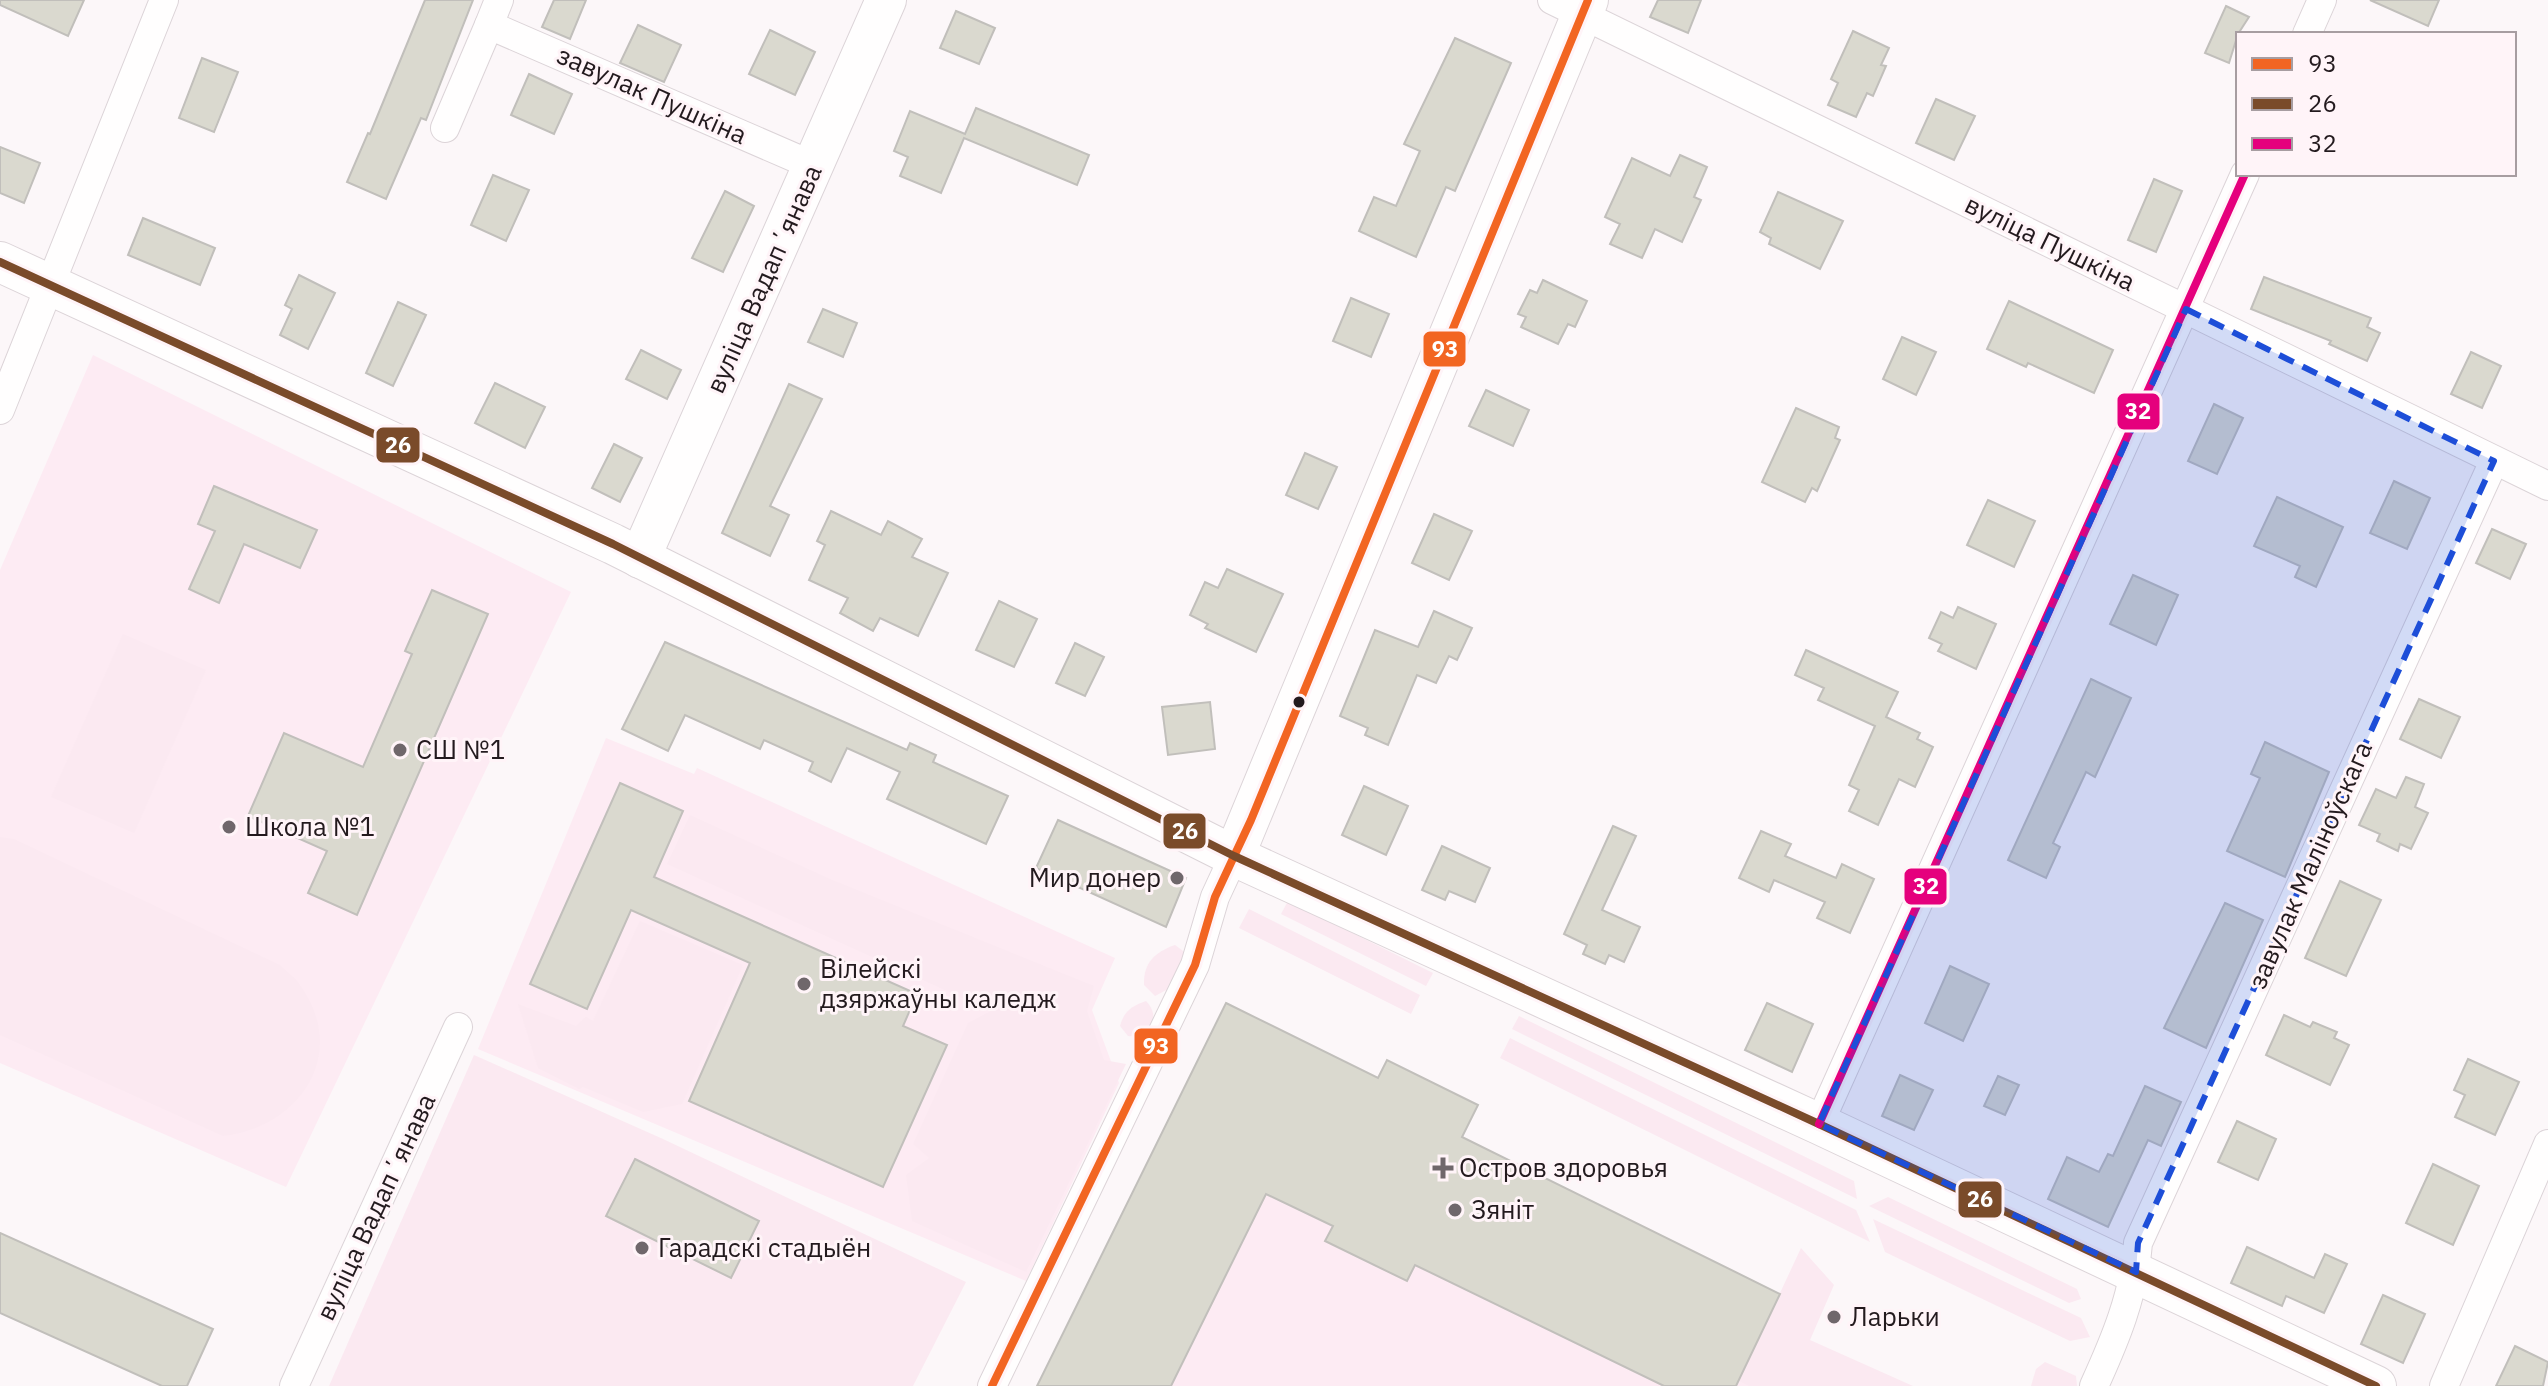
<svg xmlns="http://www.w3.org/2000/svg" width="2548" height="1386" font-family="'IBM Plex Sans',sans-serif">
<rect width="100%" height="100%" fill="#fcf7f9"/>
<!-- built -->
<g fill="#fdebf3">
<path d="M93 355 571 592 286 1187 0 1063V570Z"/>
<path d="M606 738 694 774 697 768 1115 958 1092 1010 1119 1083 1026 1281 478 1049Z"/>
<path d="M1226 1003 1378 1078 1387 1060 1472 1105 1462 1137 1780 1294 1750 1356 1812 1386H1037Z"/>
</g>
<!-- green -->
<g fill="#fbe9f1">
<path d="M123 634 206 670 134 833 51 797Z"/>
<path d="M690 815 830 879 1094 986 1087 1011 1104 1060 1126 1064 1026 1272 912 1221 906 1175 929 1158 913 1144 968 1023 991 1011 667 864Z"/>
<path d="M0 837 14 839 280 965C287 972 297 979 302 988 349 1057 297 1128 223 1136L0 1035Z"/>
<path d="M1288 901 1433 973 1426 986 1281 914Z"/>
<path d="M1249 909 1420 995 1411 1014 1239 928Z"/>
<path d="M640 921 743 965 682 1104 643 1112 583 1087 579 1089 538 1068 518 1004 576 1026 586 1017 593 1021Z"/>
<path d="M1175 945 1187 954 1170 988 1155 996 1144 985C1143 963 1155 952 1175 945Z"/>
<path d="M1146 1001C1162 1017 1150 1039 1128 1036L1120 1026C1124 1011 1132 1006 1146 1001Z"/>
<path d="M1519 1016 1854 1181 1857 1199 1512 1029Z"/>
<path d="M1510 1038 1856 1210 1870 1242 1500 1058Z"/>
<path d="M474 1055 663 1139 966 1282 913 1386H329Z"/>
<path d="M1888 1197 2077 1289 2081 1299 2069 1303 1869 1206Z"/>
<path d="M1873 1219 2081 1318 2090 1337 2070 1341 1885 1252Z"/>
<path d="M1801 1248 1834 1285 1810 1340 1913 1386H1749L1739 1381Z"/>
<path d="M2045 1362 2076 1376 2077 1386H2031L2036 1369Z"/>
</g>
<!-- building -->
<g fill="#dad9cf" stroke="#c1bfbb" stroke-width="2">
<path d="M0 0H84L68 36 0 5Z"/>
<path d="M425 0H473L426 120 421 118 386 199 347 182 368 133 370 134Z"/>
<path d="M554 0H586L570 39 542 27Z"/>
<path d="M1658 0H1701L1688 33 1650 17Z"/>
<path d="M2370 0H2439L2428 26Z"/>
<path d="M2226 6 2249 17 2238 34 2229 63 2205 53Z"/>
<path d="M956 11 995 28 979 64 940 48Z"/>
<path d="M638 25 681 45 664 82 620 63Z"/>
<path d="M770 30 815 52 795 95 749 74Z"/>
<path d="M1853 31 1889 48 1881 65 1886 66 1873 96 1867 93 1856 117 1828 105 1838 83 1831 79Z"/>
<path d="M1455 38 1511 63 1455 191 1446 187 1416 257 1359 231 1374 197 1396 206 1420 151 1404 144Z"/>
<path d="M202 58 238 72 214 132 179 118Z"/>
<path d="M529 74 572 94 554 134 511 115Z"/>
<path d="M1936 99 1975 116 1954 160 1916 143Z"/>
<path d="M976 108 1089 155 1077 185 964 138 941 193 900 176 908 157 894 151 910 111 965 134Z"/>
<path d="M0 147 40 163 24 203 0 193Z"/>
<path d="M1680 155 1707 167 1694 197 1701 200 1682 242 1655 229 1642 258 1610 244 1620 224 1605 217 1632 158 1670 176Z"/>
<path d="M493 175 529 190 506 241 471 225Z"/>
<path d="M2154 179 2182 191 2156 252 2128 240Z"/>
<path d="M725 191 754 206 723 272 692 258Z"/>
<path d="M1778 192 1843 221 1820 269 1769 244 1771 238 1760 232Z"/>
<path d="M143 218 215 248 200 285 128 255Z"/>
<path d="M299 275 335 293 308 349 280 335 292 309 285 305Z"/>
<path d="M2264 277 2371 318 2367 327 2380 333 2367 361 2329 344 2331 341 2251 309Z"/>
<path d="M1543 280 1587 301 1575 327 1568 324 1558 344 1521 327 1526 317 1518 314 1530 290 1537 293Z"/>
<path d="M1351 298 1389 314 1371 357 1333 341Z"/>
<path d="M2009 301 2113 350 2094 393 2028 363 2026 367 1987 349Z"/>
<path d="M398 302 426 315 393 386 366 373Z"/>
<path d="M823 309 857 323 843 357 808 342Z"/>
<path d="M1902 337 1936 352 1916 395 1883 379Z"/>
<path d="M641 350 681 370 667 399 626 379Z"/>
<path d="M2471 352 2501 366 2482 408 2451 394Z"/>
<path d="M495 383 545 407 525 448 475 423Z"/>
<path d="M789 384 822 399 770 506 789 515 770 556 722 533Z"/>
<path d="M1486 390 1529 410 1513 446 1469 426Z"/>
<path d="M2214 404 2243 418 2217 474 2188 461Z"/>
<path d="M1796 408 1839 427 1835 438 1840 440 1817 491 1812 488 1805 502 1762 482Z"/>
<path d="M614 444 642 458 620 502 592 488Z"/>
<path d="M1305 453 1337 467 1318 509 1286 495Z"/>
<path d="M2394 481 2430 498 2407 549 2370 533Z"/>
<path d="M214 486 317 530 300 568 244 544 219 603 189 589 215 531 198 524Z"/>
<path d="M2277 497 2343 527 2316 587 2295 577 2300 566 2254 546Z"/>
<path d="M1988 500 2035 521 2014 567 1967 545Z"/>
<path d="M831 511 881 535 888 521 922 539 912 557 948 573 918 636 880 618 873 631 840 613 848 598 809 580 825 545 817 541Z"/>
<path d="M1434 514 1472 531 1449 580 1412 563Z"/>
<path d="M2492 529 2526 544 2510 579 2476 563Z"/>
<path d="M1227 569 1283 594 1256 652 1205 628 1208 624 1190 615 1205 582 1218 588Z"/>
<path d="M2133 575 2178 595 2156 645 2110 624Z"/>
<path d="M432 590 488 614 357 915 308 893 327 851 248 816 284 733 363 767 412 654 405 651Z"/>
<path d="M999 601 1037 619 1014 667 976 650Z"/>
<path d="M1958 607 1996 624 1976 669 1938 651 1942 644 1929 638 1941 612 1953 618Z"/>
<path d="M1434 611 1472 628 1457 660 1449 656 1436 683 1417 675 1388 745 1365 735 1368 728 1340 716 1375 630 1418 647Z"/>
<path d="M665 642 907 750 910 743 936 755 933 762 1008 796 986 844 887 799 900 772 847 748 831 782 809 771 813 762 764 740 760 749 685 715 668 751 622 729Z"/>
<path d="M1075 643 1104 657 1085 696 1056 683Z"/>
<path d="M1806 650 1898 692 1886 717 1920 733 1917 739 1933 747 1915 787 1899 779 1878 825 1849 811 1859 790 1849 785 1875 726 1818 700 1824 688 1795 675Z"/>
<path d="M2091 679 2131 698 2095 777 2086 772 2053 843 2060 847 2046 878 2008 860Z"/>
<path d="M2419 699 2460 717 2441 758 2400 739Z"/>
<path d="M1210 702 1215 749 1168 755 1162 707Z"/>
<path d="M2265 742 2329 772 2285 877 2227 851 2260 778 2251 774Z"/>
<path d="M2406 777 2424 784 2415 807 2428 813 2411 849 2400 844 2398 851 2377 841 2380 834 2359 825 2376 789 2396 798Z"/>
<path d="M620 783 683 811 654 877 917 994 903 1026 947 1045 883 1187 689 1101 750 963 631 910 587 1009 530 984Z"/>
<path d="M1364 786 1408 806 1386 855 1342 835Z"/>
<path d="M1058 820 1186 878 1166 927 1036 868Z"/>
<path d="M1613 826 1636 836 1602 910 1640 927 1624 962 1609 955 1605 964 1583 954 1587 945 1564 934Z"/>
<path d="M1761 831 1791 844 1785 856 1836 878 1842 864 1874 879 1850 933 1817 918 1825 902 1774 880 1769 892 1739 878Z"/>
<path d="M1442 846 1490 868 1475 902 1449 891 1445 900 1422 890Z"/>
<path d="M2340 881 2381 900 2346 976 2305 958Z"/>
<path d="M2225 903 2263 920 2206 1048 2164 1028Z"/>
<path d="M1950 966 1989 984 1963 1041 1925 1023Z"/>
<path d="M1226 1003 1378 1078 1387 1060 1478 1105 1462 1137 1780 1294 1736 1386H1664L1415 1265 1407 1281 1325 1241 1333 1226 1266 1194 1171 1386H1037Z"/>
<path d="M1767 1003 1813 1024 1792 1072 1745 1050Z"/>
<path d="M2284 1015 2310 1027 2313 1022 2337 1032 2334 1038 2349 1045 2330 1085 2266 1055Z"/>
<path d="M2468 1059 2519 1082 2495 1135 2455 1117 2465 1095 2454 1090Z"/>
<path d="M1900 1075 1933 1090 1914 1130 1882 1116Z"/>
<path d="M1998 1076 2019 1085 2005 1115 1984 1106Z"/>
<path d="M2145 1086 2181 1102 2161 1146 2148 1140 2108 1227 2048 1199 2067 1157 2099 1172 2108 1154 2113 1156Z"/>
<path d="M2237 1121 2276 1139 2258 1180 2218 1162Z"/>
<path d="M635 1159 759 1221 731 1278 606 1216Z"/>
<path d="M2433 1164 2479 1186 2453 1245 2406 1223Z"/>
<path d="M0 1233 213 1329 187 1386H162L0 1313Z"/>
<path d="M2247 1247 2314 1278 2325 1254 2347 1264 2324 1313 2286 1296 2282 1306 2231 1283Z"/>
<path d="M2383 1295 2425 1314 2403 1363 2361 1344Z"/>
<path d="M2515 1346 2548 1362 2543 1386H2496Z"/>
</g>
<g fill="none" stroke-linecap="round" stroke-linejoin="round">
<!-- street casing -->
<g stroke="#dcd4d8" stroke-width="30">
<g id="street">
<path d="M499 0 489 25 814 166"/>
<path d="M1552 0 2548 486"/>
<path d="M2307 34 2322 0"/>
<path d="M445 128 489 25"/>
<path d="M0 410 164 0"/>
<path d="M1819 1124 2245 174"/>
<path d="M294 1386 458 1027"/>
<path d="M992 1386 1195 965 1215 897 1234 856"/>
<path d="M2094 1386C2115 1340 2134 1295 2138 1243L2494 461"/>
<path d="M2444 1386 2548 1144"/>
</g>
</g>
<!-- secondary casing -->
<g stroke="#dcd4d8" stroke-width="42">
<g id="secondary">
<path d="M0 262 613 544 1234 856 1819 1124 2376 1386"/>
<path d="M640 558 886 0"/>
<path d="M1234 856 1588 0"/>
</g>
</g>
<!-- street -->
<use href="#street" stroke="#fffefe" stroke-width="28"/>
<!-- secondary -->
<use href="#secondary" stroke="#fffefe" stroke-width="40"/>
<!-- bus-1 casing -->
<g stroke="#fff4f8" stroke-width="14">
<path id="bus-1" d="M992 1386 1195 965 1215 897 1251 820 1588 0"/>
</g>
<!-- bus-2 casing -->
<g stroke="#fff4f8" stroke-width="14">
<path id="bus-2" d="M0 262 613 544 1234 856 1819 1124 2376 1386"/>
</g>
<!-- bus-3 casing -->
<g stroke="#fff4f8" stroke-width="14">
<path id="bus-3" d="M1819 1124 2245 174"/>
</g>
<!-- bus-1 -->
<use href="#bus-1" stroke="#f26522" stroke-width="8"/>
<!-- bus-2 -->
<use href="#bus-2" stroke="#7a4b2a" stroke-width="8"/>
<!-- bus-3 -->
<use href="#bus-3" stroke="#e5007d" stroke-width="8"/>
</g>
<!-- marked area -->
<path fill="#1d4ed8" fill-opacity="0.2" stroke="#1d4ed8" stroke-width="6" stroke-dasharray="16 10" stroke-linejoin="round" d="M2186 309 2494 461 2138 1243 2136 1272 1819 1124Z"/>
<!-- markers -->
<circle fill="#231a1e" stroke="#fff4f8" stroke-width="3" cx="1299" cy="702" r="7"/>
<g fill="#6f676b" stroke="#fff4f8" stroke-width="3">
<circle cx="400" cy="750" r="8"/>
<circle cx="229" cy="827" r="8"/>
<circle cx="1177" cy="878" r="8"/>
<circle cx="804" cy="984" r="8"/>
<path d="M1439 1156h8v8h8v8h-8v8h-8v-8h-8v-8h8z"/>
<circle cx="1455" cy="1210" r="8"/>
<circle cx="642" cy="1248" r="8"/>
<circle cx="1834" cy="1317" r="8"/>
</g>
<g text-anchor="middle" stroke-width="6" stroke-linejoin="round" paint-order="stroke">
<!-- street labels -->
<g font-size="26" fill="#231a1e" stroke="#fff4f8">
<text transform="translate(652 95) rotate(24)" y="9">завулак Пушкіна</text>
<text transform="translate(2050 243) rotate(26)" y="9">вуліца Пушкіна</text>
<text transform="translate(764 279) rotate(-66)" y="9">вуліца Вадапʼянава</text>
<text transform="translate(2310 865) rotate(-66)" y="9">завулак Маліноўскага</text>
<text transform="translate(376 1207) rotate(-65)" y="9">вуліца Вадапʼянава</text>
</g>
<!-- poi labels -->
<g font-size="26" fill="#231a1e" stroke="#fff4f8" text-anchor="start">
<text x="416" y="759">СШ №1</text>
<text x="245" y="836">Школа №1</text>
<text x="1161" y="887" text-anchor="end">Мир донер</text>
<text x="820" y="978">Вілейскі<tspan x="820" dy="30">дзяржаўны каледж</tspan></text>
<text x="1459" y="1177">Остров здоровья</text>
<text x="1471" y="1219">Зяніт</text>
<text x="658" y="1257">Гарадскі стадыён</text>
<text x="1850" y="1326">Ларьки</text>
</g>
</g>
<g stroke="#fff4f8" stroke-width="3">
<rect x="1422" y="330" width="45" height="38" rx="8" fill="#f26522"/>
<rect x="2116" y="392" width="45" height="39" rx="8" fill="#e5007d"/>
<rect x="375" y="426" width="46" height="38" rx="8" fill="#7a4b2a"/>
<rect x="1162" y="812" width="45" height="38" rx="8" fill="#7a4b2a"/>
<rect x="1903" y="867" width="45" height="39" rx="8" fill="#e5007d"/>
<rect x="1133" y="1027" width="46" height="38" rx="8" fill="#f26522"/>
<rect x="1957" y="1180" width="46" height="39" rx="8" fill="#7a4b2a"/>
</g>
<g font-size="22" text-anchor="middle" font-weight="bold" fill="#fff">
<text x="1445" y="357">93</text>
<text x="2138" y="419">32</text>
<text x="398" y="453">26</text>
<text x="1185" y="839">26</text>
<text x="1926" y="894">32</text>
<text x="1156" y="1054">93</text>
<text x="1980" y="1207">26</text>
</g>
<!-- legend -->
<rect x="2236" y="32" width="280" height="144" fill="#fff4f8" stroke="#a79da1" stroke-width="2"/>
<rect x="2252" y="58" width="40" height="12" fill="#f26522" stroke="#a79da1" stroke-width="2"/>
<text x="2308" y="72" font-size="24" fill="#231a1e">93</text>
<rect x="2252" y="98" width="40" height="12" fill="#7a4b2a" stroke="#a79da1" stroke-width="2"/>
<text x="2308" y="112" font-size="24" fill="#231a1e">26</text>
<rect x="2252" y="138" width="40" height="12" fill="#e5007d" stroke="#a79da1" stroke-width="2"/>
<text x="2308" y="152" font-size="24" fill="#231a1e">32</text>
</svg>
